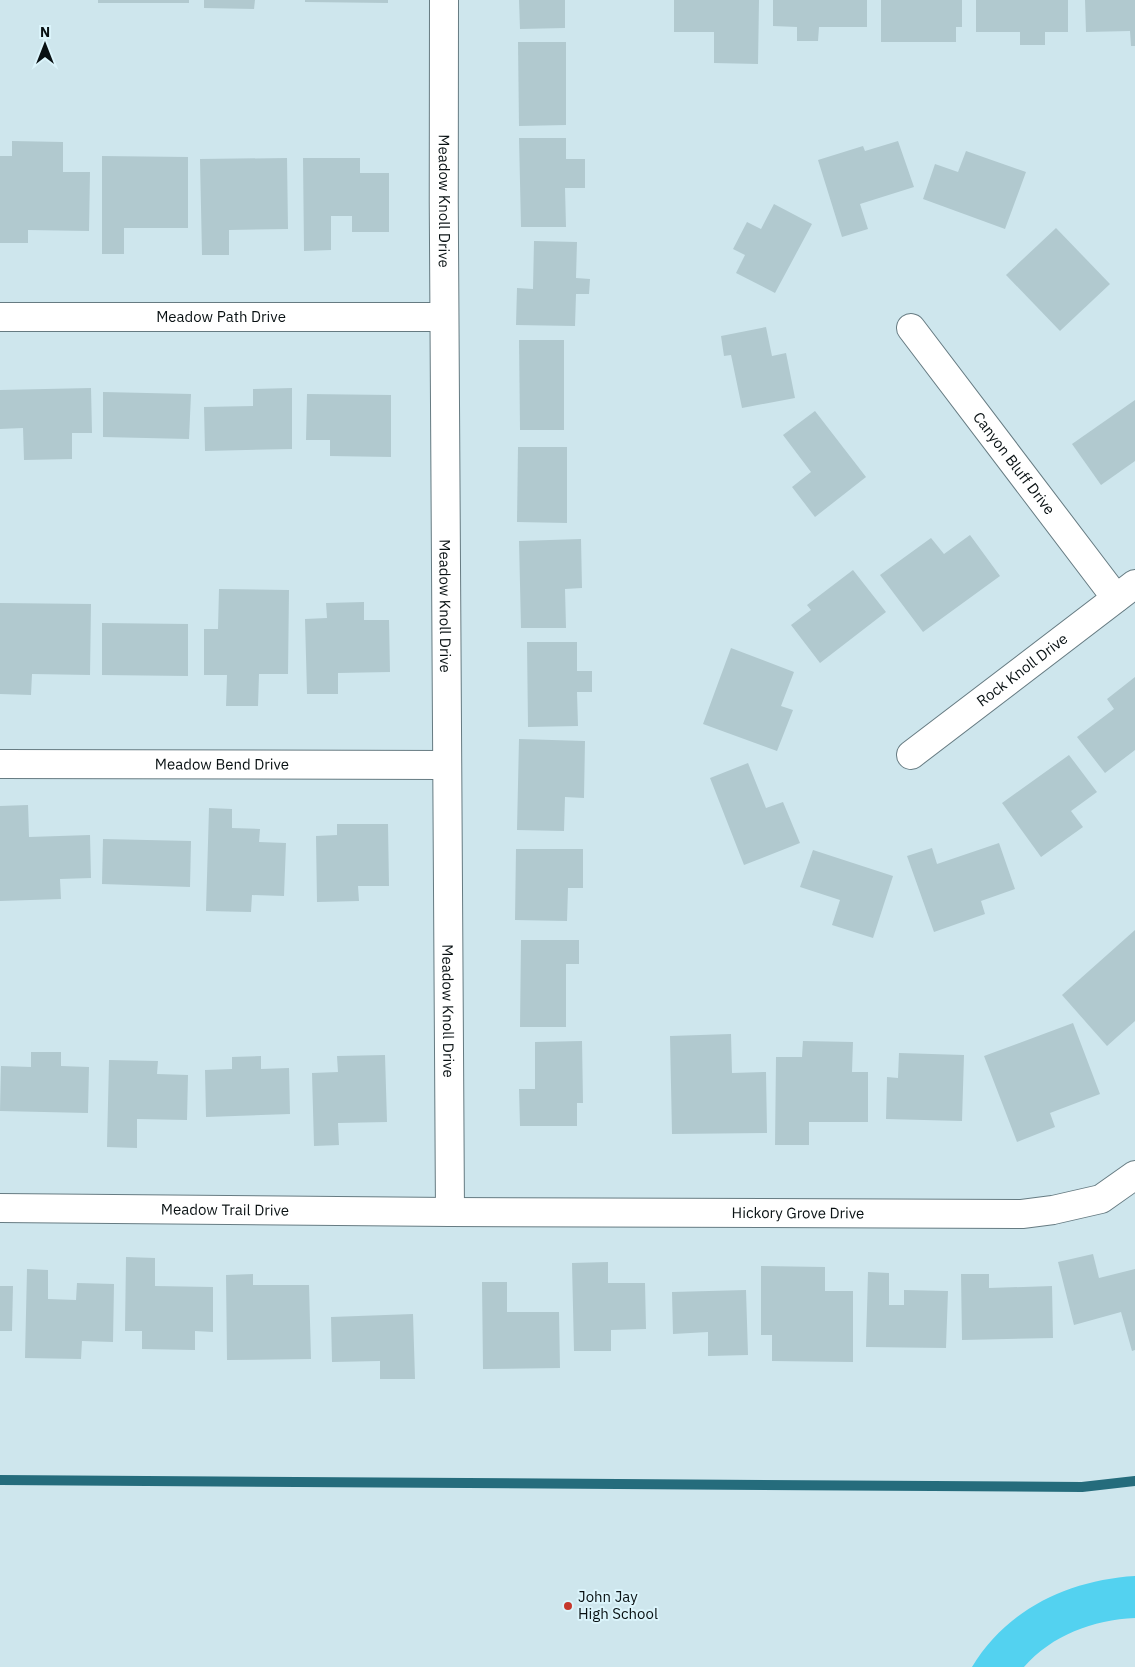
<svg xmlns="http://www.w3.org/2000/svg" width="1135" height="1667" font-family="'IBM Plex Sans',sans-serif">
<rect width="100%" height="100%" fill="#cee6ed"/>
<!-- green -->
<path fill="#53d2f0" d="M1135 1576V1618C1093 1620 1052 1635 1024 1667H972C1007 1609 1069 1580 1135 1576Z"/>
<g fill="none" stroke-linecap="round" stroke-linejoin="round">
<!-- stream -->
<path stroke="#256c7c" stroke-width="10" d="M0 1480 1082 1487 1135 1481"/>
</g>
<!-- building -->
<g fill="#b1c9cf">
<rect x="98" y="0" width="91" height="3"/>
<path d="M204 0H255L254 9 204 8Z"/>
<path d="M305 0H388V3L305 2Z"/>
<path d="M519 0H565V28L520 29Z"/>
<path d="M674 0H759L758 64 714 63V32H674Z"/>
<path d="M773 0H867V27H819L818 41H797V27L773 26Z"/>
<path d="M881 0H962V27H956V42H881Z"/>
<path d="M976 0H1068V32H1045V45H1020V32H976Z"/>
<path d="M1085 0H1135V46H1131L1130 31 1086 32Z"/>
<path d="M518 42H566V125L519 126Z"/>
<path d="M519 138H566V159H585V188H565L566 227H521Z"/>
<path d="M12 141 63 142V172H90L89 231 28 230V243H0V156H12Z"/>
<path d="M898 141 914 187 860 204 868 229 842 237 818 160 863 146 865 151Z"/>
<path d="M966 151 1026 172 1005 229 923 199 935 164 958 172Z"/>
<path d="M102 156 188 157V228H124V254H102Z"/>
<path d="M287 158 288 229 229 230V255H202L200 159Z"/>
<path d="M303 158H360V173H389V232H352V216H331V250L304 251Z"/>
<path d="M774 204 812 224 775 293 736 273 745 255 733 249 747 222 761 229Z"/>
<path d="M1056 228 1110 284 1060 331 1006 275Z"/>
<path d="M534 241 577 242 576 278 590 279 589 294H576L575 326 516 325 517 288 533 289Z"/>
<path d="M766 327 772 356 786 353 795 398 742 408 731 355 724 356 721 336Z"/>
<path d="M519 340H564V430H520Z"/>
<path d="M91 388 92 433H72V459L24 460 23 428 0 429V390Z"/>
<path d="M292 388V449L205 451 204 407 253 406V389Z"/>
<path d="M103 392 191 394 189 439 103 437Z"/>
<path d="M307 394 391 395V457L330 456V440H306Z"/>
<path d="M1135 400V461L1101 485 1072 444Z"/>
<path d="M815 411 866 477 815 517 792 487 811 472 783 435Z"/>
<path d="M518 447H567V523L517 522Z"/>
<path d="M970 535 1000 576 923 632 880 575 931 538 944 554Z"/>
<path d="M581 539 582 588 565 589 566 628H521L519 541Z"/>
<path d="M853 570 886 612 820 663 791 625 811 610 807 605Z"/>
<path d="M219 589 289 590 288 674H259L258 706H226L227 675H204V629H218Z"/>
<path d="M364 602V620H389L390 672 338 673V694H307L305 619 327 618 326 603Z"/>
<path d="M0 603 91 604 90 675 32 674 31 695 0 694Z"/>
<path d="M102 623 188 624V676L102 675Z"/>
<path d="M527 642H577V671H592V692H577L578 726 528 727Z"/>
<path d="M731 648 794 672 781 706 793 710 777 751 703 724Z"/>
<path d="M1135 677V750L1105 773 1077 737 1114 709 1107 699Z"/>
<path d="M519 739 585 741 584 798 565 797 564 831 517 830Z"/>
<path d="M1069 755 1097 792 1071 811 1083 827 1041 857 1002 803Z"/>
<path d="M748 763 766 808 783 802 800 843 744 865 710 778Z"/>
<path d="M28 805 29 837 90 835 91 878 60 879 61 899 0 901V806Z"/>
<path d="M209 808 232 809V828L260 829 259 842 286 843 284 896 252 895 251 912 206 911Z"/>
<path d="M337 824H388L389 886H358L359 901 317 902 316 836 337 835Z"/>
<path d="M103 839 191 841 190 887 102 884Z"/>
<path d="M999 843 1015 889 981 901 985 914 934 932 907 856 932 848 937 864Z"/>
<path d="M516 849H583V888H568L567 921 515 920Z"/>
<path d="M813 850 893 876 873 938 832 925 840 900 800 887Z"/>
<path d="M1135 930V1021L1107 1046 1062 995Z"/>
<path d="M521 940H579V964H566V1027H520Z"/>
<path d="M1073 1023 1100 1094 1050 1113 1055 1127 1017 1142 984 1056Z"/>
<path d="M731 1034 732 1073 766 1072 767 1133 672 1134 670 1036Z"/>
<path d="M582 1041 583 1103H577V1126H520L519 1089H535V1042Z"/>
<path d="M803 1041 853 1042 852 1072H868V1122H809V1145H775L776 1057H802Z"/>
<path d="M31 1052H61V1066L89 1067 88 1113 0 1111 1 1066 31 1067Z"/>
<path d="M899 1053 964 1055 962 1121 886 1119 887 1077 898 1078Z"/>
<path d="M385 1055 387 1122 338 1123 339 1145 314 1146 312 1073 338 1072 337 1056Z"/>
<path d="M261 1056V1069L289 1068 290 1114 206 1117 205 1070 232 1069V1057Z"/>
<path d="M109 1060 158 1061 157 1074 188 1075 187 1120 137 1119V1148L107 1147Z"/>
<path d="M1093 1254 1099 1278 1135 1269V1350L1132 1351 1121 1312 1074 1325 1058 1262Z"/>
<path d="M126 1257 155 1258V1286L213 1287V1332L195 1331V1350L142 1349V1331H125Z"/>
<path d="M608 1262V1283H645L646 1329 611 1330V1351H574L572 1263Z"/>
<path d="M761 1266 825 1267V1291H853V1362L772 1361V1335H761Z"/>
<path d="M27 1269 48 1270V1299L76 1300 77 1283 114 1284 113 1342 82 1341 81 1359 25 1358Z"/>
<path d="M868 1272 889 1273V1305H904V1290L948 1291 946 1348 866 1347Z"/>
<path d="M253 1274V1285H309L311 1359 227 1360 226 1275Z"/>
<path d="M961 1274H989V1288L1052 1286 1053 1338 962 1340Z"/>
<path d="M482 1282H507V1312H559L560 1368 483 1369Z"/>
<path d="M0 1286H13L12 1331H0Z"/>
<path d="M746 1290 748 1355 708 1356V1332L673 1334 672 1292Z"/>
<path d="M413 1314 415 1379H380V1361L332 1362 331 1317Z"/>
</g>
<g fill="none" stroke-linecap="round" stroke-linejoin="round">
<!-- minor casing -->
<g stroke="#667b82" stroke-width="30">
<g id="minor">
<path id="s1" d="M444 0C443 404 445 808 450 1212"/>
<path id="s2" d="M0 317H443"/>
<path id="s3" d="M911 328 1116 598"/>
<path id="s4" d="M911 755 1135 584"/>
<path id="s5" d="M0 764 445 765"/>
<path id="s6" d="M0 1208 450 1212 1022 1214 1053 1210 1101 1199 1135 1175"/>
</g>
</g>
<!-- minor -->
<use href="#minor" stroke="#fff" stroke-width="28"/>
</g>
<!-- markers -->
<circle fill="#c5382c" stroke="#dbf4fb" stroke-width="2" cx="568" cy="1606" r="5"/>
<g text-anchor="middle" stroke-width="4" stroke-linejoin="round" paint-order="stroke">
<!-- street labels -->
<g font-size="15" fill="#091113" stroke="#dbf4fb">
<text dy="5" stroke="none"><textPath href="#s1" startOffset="201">Meadow Knoll Drive</textPath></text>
<text dy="5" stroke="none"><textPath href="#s2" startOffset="221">Meadow Path Drive</textPath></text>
<text dy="5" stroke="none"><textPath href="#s3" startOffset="170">Canyon Bluff Drive</textPath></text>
<text dy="5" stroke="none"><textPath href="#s1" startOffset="606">Meadow Knoll Drive</textPath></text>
<text dy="5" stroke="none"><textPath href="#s4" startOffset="140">Rock Knoll Drive</textPath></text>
<text dy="5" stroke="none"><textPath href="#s5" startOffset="222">Meadow Bend Drive</textPath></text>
<text dy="5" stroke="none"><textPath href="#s1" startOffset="1011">Meadow Knoll Drive</textPath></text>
<text dy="5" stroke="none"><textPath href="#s6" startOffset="225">Meadow Trail Drive</textPath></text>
<text dy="5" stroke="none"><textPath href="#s6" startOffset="798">Hickory Grove Drive</textPath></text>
</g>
<!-- poi labels -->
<g font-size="15" fill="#091113" stroke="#dbf4fb" text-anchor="start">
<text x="578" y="1602">John Jay<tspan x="578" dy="17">High School</tspan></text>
</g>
</g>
<!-- north arrow -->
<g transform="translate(45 45)" stroke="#dbf4fb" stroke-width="4" paint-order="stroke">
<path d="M0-4L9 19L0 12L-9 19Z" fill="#091113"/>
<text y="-8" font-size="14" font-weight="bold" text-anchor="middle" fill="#091113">N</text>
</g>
</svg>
